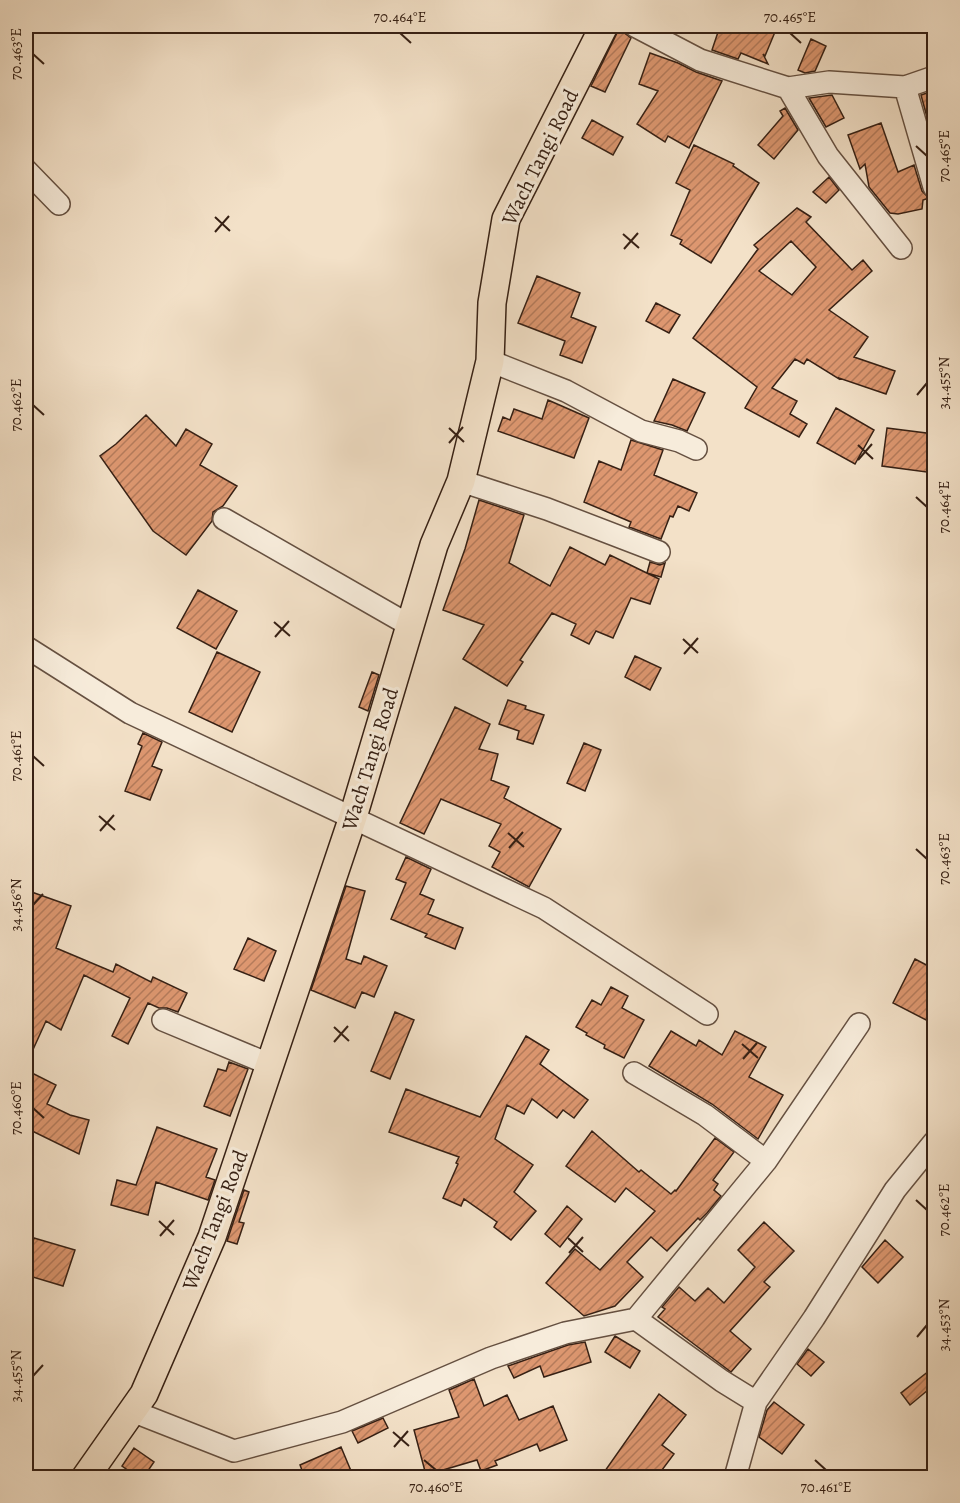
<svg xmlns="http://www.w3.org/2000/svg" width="960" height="1503" font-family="Alegreya,serif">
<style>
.building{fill:url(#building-hatch);stroke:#362014;stroke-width:1.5;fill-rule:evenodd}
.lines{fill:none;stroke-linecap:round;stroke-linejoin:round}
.minor-casing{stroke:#655041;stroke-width:24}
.major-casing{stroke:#362014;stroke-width:30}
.minor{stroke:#f7ecdb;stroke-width:21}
.major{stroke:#f3e1c8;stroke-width:27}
.ticks{fill:none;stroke:#362014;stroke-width:2}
.labels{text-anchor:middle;stroke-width:6;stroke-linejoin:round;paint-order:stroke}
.street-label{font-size:21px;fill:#362014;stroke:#f7ecdb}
.neatline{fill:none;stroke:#362014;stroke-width:2}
.ticks-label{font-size:15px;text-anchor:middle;fill:#362014}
</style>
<defs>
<pattern id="building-hatch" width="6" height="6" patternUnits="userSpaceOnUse" patternTransform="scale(1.5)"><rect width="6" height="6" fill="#dd9770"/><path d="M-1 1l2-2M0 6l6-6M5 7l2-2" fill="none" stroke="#b47b5b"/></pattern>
</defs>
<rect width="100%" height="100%" fill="#f3e1c8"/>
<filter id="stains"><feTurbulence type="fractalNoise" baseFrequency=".00333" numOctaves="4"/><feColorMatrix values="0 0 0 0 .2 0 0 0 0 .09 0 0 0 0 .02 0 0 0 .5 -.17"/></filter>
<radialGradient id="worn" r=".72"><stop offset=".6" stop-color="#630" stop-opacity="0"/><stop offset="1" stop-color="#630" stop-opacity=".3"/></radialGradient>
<path class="building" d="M 724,26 L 760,26 L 775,32 L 765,56 L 763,54 L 768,64 L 741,53 L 738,59 L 712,50 L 719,29 L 721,30 Z
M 619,29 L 631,38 L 605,92 L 591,86 Z
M 811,39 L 826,46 L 815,71 L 805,73 L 798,70 Z
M 650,53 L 678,63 L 696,72 L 722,81 L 689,148 L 668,136 L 665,142 L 637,124 L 658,91 L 639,84 Z
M 933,91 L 934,97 L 934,143 L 921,95 Z
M 832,95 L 844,118 L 826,127 L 809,98 Z
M 785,108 L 798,130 L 774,159 L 758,145 L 783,116 L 780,111 Z
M 592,120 L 623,137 L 613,155 L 582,138 Z
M 881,123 L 898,172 L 914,165 L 922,191 L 929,198 L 923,200 L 922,209 L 898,214 L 890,213 L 869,187 L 865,164 L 860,169 L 848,135 Z
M 694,145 L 734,164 L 733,166 L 759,183 L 711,263 L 680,244 L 682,240 L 671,235 L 690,190 L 676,183 Z
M 829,177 L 839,190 L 826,203 L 813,192 Z
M 797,208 L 811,217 L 806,222 L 852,270 L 863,260 L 872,271 L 829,310 L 868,337 L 854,357 L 895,371 L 886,394 L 839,378 L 839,379 L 807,359 L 804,364 L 795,359 L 772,388 L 797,401 L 790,414 L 807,424 L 799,437 L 745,408 L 757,387 L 693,338 L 758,249 L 754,245 ZM 791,241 L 816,267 L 792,295 L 759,271 Z
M 537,276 L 580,293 L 571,317 L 596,327 L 582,363 L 560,355 L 565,341 L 518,323 Z
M 656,303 L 680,315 L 669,333 L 646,321 Z
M 673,379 L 705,393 L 687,431 L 672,425 L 654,421 Z
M 548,400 L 589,418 L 574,458 L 498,431 L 503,417 L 510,420 L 514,409 L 542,419 Z
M 836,408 L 874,430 L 855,464 L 817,443 Z
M 146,415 L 176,446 L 186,429 L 212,444 L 200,465 L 237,486 L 223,506 L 213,512 L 212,521 L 186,555 L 153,531 L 100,456 L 116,444 Z
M 887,428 L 934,434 L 934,473 L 882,466 Z
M 631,440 L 663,450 L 654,475 L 697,493 L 689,511 L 678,506 L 673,517 L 670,516 L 661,539 L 629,527 L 631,522 L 584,502 L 599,461 L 621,470 Z
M 479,500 L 524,515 L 509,563 L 550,586 L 570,547 L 605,565 L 610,555 L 659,579 L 650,604 L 631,598 L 613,638 L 596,631 L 589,644 L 571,635 L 576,624 L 552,613 L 520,660 L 523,662 L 507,686 L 463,659 L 484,625 L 443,610 L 465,549 Z
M 650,562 L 660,565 L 665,563 L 661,577 L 647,573 Z
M 198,590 L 237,611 L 216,649 L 177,628 Z
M 217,652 L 260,672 L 232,732 L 189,712 Z
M 635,656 L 661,668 L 650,690 L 625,677 Z
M 372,672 L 379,675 L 368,711 L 359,707 Z
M 508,700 L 526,706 L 525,709 L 544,715 L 533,744 L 517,739 L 519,731 L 499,724 Z
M 455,707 L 490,724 L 479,749 L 498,754 L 491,780 L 509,787 L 504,798 L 561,829 L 529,887 L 492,867 L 500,852 L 489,846 L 501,824 L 441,799 L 424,834 L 400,823 Z
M 143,733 L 162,742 L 152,766 L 162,770 L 150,800 L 125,791 L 142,746 L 138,744 Z
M 584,743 L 601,750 L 585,791 L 567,783 Z
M 406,857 L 431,869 L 420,894 L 434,900 L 428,914 L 463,928 L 455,949 L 425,937 L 427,934 L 391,919 L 406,883 L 396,879 Z
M 346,886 L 365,891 L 346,959 L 361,964 L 364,956 L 387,966 L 374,997 L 362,992 L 355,1008 L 311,990 Z
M 26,890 L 71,906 L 56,948 L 113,972 L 116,964 L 151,982 L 153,977 L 187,993 L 178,1012 L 167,1008 L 159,1008 L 148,1003 L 128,1044 L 112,1036 L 130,998 L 84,975 L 61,1030 L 46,1021 L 26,1065 Z
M 248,938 L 276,951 L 264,981 L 234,969 Z
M 915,959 L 934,969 L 934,1024 L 893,1003 Z
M 611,987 L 628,996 L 622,1008 L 644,1020 L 624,1058 L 604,1048 L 605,1045 L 586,1035 L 587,1033 L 576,1027 L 592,1000 L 601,1005 Z
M 395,1012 L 414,1020 L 390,1079 L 371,1071 Z
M 671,1031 L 696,1046 L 699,1040 L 722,1055 L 735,1031 L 766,1047 L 749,1077 L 783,1095 L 758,1139 L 712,1104 L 649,1066 Z
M 526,1036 L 549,1050 L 540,1064 L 588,1100 L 574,1118 L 563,1110 L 557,1118 L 532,1099 L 524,1114 L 507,1105 L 495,1139 L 533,1165 L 514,1192 L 536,1211 L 511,1240 L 494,1227 L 497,1222 L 464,1199 L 461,1206 L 443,1198 L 458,1164 L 456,1163 L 459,1157 L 389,1132 L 406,1089 L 480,1117 Z
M 229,1062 L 248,1069 L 230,1116 L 204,1106 L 218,1069 L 226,1071 Z
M 26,1070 L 56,1085 L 47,1104 L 70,1115 L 89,1120 L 79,1154 L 26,1128 Z
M 157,1127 L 217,1149 L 206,1177 L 215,1180 L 208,1200 L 156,1182 L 148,1215 L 111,1205 L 117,1180 L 136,1185 Z
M 592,1131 L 639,1172 L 641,1170 L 671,1194 L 675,1190 L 676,1191 L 715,1138 L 734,1152 L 713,1180 L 718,1184 L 714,1190 L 721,1196 L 707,1213 L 700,1220 L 698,1218 L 667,1251 L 651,1237 L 627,1262 L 643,1277 L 615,1306 L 584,1316 L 546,1283 L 575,1249 L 600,1270 L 655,1211 L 626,1188 L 615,1202 L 566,1166 Z
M 244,1190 L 249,1192 L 239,1222 L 244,1223 L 237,1244 L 227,1241 Z
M 567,1206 L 582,1219 L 560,1247 L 545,1234 Z
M 764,1222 L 794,1251 L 764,1282 L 770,1287 L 730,1331 L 751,1349 L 731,1372 L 658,1317 L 665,1309 L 662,1307 L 679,1287 L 695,1301 L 708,1288 L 724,1303 L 755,1267 L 738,1250 Z
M 34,1238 L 75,1250 L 63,1286 L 26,1275 L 26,1265 Z
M 885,1240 L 903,1257 L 878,1283 L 862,1267 Z
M 615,1336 L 640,1351 L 630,1368 L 605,1352 Z
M 585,1342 L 591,1362 L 544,1377 L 540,1366 L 514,1378 L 508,1366 L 568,1345 Z
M 808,1349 L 824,1362 L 811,1376 L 797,1364 Z
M 934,1367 L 934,1385 L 910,1405 L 901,1393 Z
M 474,1379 L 484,1406 L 507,1395 L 519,1420 L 553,1406 L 567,1440 L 540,1451 L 537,1444 L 495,1461 L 497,1465 L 481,1471 L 477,1460 L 426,1475 L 414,1430 L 459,1417 L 449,1390 Z
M 659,1394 L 686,1415 L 662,1445 L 674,1454 L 656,1478 L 600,1478 Z
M 774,1402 L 804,1425 L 782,1454 L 759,1437 L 767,1410 Z
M 383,1418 L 388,1428 L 358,1443 L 352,1431 Z
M 341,1447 L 354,1478 L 305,1478 L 300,1465 Z
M 134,1448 L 154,1462 L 143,1478 L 139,1478 L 122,1466 Z"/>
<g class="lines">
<g class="minor-casing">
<path id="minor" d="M 635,26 L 700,60 L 788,88 L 829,82 L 905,87 L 934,77
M 905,87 L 934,187
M 788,88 L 828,156 L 901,248
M 26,170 L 59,204
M 490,361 L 566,391 L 641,431 L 679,441 L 696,449
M 461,481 L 547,509 L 659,552
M 224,519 L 409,625
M 26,647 L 130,713 L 544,908 L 707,1014
M 163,1020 L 271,1065
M 634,1073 L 705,1115 L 766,1161
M 636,1319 L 766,1161 L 859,1024
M 132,1411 L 234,1451 L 342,1422 L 491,1358 L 565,1333 L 636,1319 L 722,1381 L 756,1402 L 814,1318 L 895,1190 L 934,1142
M 733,1478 L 736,1474 L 756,1402"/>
</g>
<g class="major-casing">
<path id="major" d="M 85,1478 L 144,1394 L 212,1237 L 353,817 L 434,545 L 461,481 L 490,361 L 492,303 L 506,219 L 604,26"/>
</g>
<use href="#minor" class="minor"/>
<use href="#major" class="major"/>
</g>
<path class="ticks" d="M 400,33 L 411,43M 790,33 L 801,43M 33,54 L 44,64M 916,146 L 927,156M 215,217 L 230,231M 215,232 L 229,216M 623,234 L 639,248M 624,249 L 638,233M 917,395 L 927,383M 33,405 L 44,415M 449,428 L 464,442M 449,443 L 463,427M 858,445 L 873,459M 858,460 L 872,444M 916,497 L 927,507M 274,622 L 290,636M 275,637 L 289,621M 683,639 L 698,653M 684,654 L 698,638M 33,756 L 44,766M 99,816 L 115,830M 100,831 L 114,815M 508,833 L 524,847M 509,848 L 523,832M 916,849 L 927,859M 33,905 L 43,894M 334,1027 L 349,1041M 334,1042 L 348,1026M 742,1044 L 758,1058M 743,1059 L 757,1043M 33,1108 L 44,1118M 916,1200 L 927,1210M 159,1221 L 174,1235M 160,1236 L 174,1220M 568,1238 L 583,1252M 569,1253 L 583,1237M 917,1337 L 927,1325M 33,1376 L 43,1365M 393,1432 L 409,1446M 394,1447 L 408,1431M 424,1460 L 436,1470M 815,1460 L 826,1470"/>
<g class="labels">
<g class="street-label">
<text transform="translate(540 157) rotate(-64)" y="7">Wach Tangi Road</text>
<text transform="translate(370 759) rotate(-73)" y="7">Wach Tangi Road</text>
<text transform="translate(215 1220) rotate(-69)" y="7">Wach Tangi Road</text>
</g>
</g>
<rect width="960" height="1503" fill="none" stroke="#f3e1c8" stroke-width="66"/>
<rect x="33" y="33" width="894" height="1437" class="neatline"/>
<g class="ticks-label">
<text x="400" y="22">70.464°E</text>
<text x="790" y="22">70.465°E</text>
<text transform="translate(16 54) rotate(-90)" y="5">70.463°E</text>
<text transform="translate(944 156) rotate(-90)" y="5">70.465°E</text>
<text transform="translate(944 383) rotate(-90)" y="5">34.455°N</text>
<text transform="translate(16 405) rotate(-90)" y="5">70.462°E</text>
<text transform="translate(944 507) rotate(-90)" y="5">70.464°E</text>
<text transform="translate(16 756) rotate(-90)" y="5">70.461°E</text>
<text transform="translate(944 859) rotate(-90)" y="5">70.463°E</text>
<text transform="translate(16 905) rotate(-90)" y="5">34.456°N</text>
<text transform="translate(16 1108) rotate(-90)" y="5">70.460°E</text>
<text transform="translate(944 1210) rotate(-90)" y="5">70.462°E</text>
<text transform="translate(944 1325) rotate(-90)" y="5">34.453°N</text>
<text transform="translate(16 1376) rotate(-90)" y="5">34.455°N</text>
<text x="436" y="1492">70.460°E</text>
<text x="826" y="1492">70.461°E</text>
</g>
<rect width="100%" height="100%" filter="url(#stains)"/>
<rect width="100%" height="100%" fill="url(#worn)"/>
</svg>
